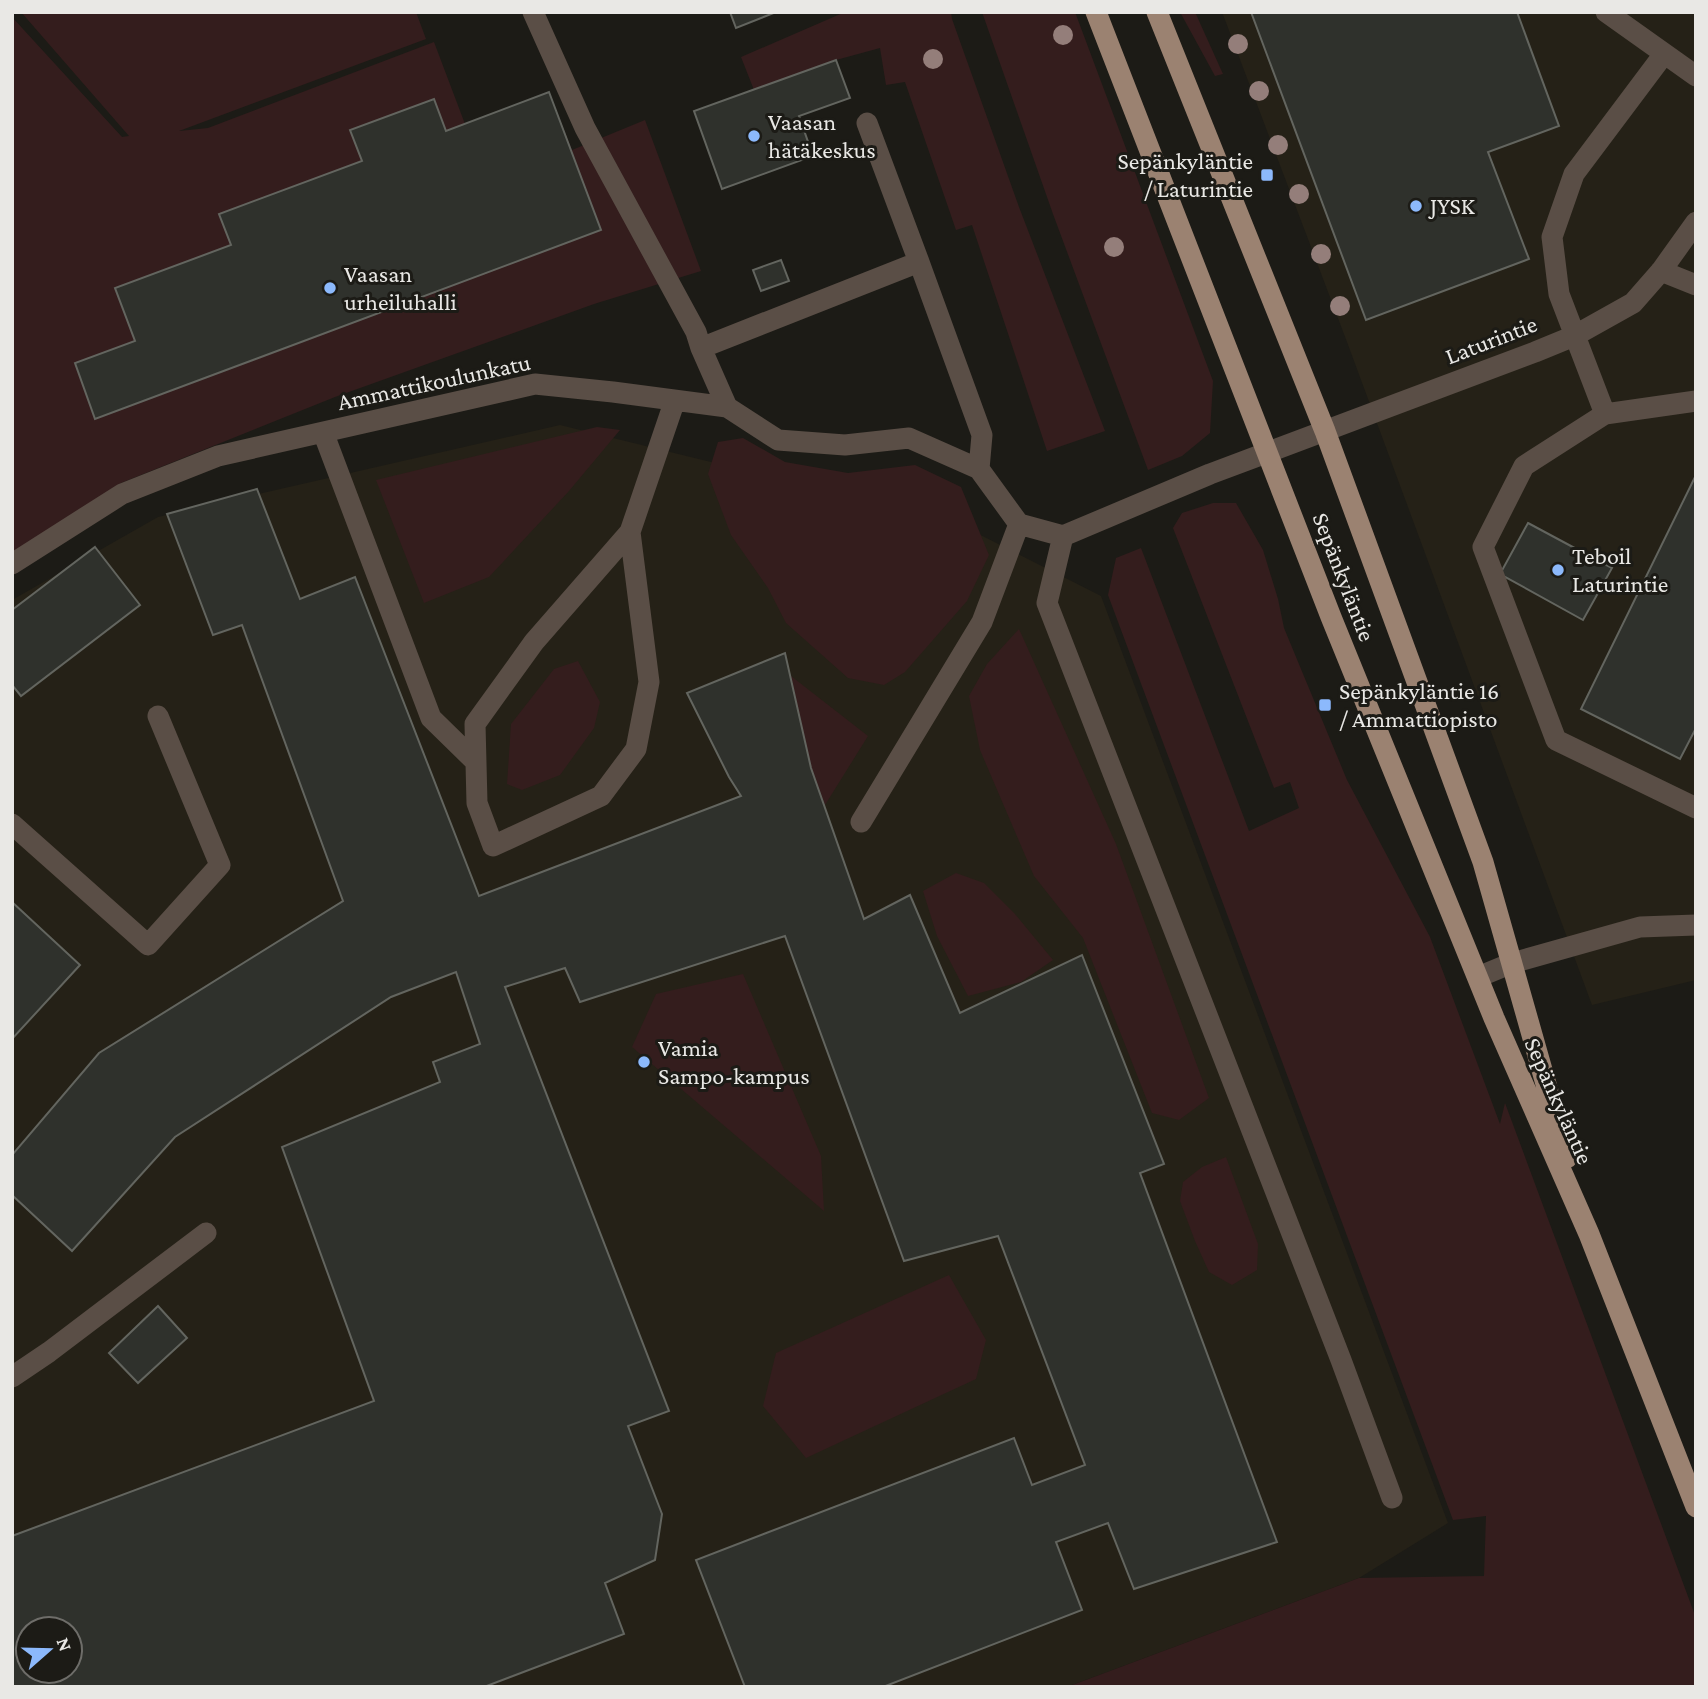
<svg xmlns="http://www.w3.org/2000/svg" width="1708" height="1699" font-family="'Crimson Pro',serif">
<style>
.built{fill:#252117;fill-rule:evenodd}
.green{fill:#341d1d}
.building{fill:#2f312c;stroke:#63655f;stroke-width:2;fill-rule:evenodd}
.lines{fill:none;stroke-linecap:round;stroke-linejoin:round}
.minor{stroke:#5a4e46;stroke-width:21}
.major{stroke:#9b8271;stroke-width:21}
.tree{fill:#947e7a}
.poi-dot{fill:#8cb9fc;stroke:#1c1b16;stroke-width:2.5}
.labels{text-anchor:middle;stroke-width:6;stroke-linejoin:round;paint-order:stroke}
.poi-label{font-size:24px;fill:#e9e8e5;stroke:#1c1b16;text-anchor:start}
.street-label{font-size:24px;fill:#e9e8e5;stroke:#1c1b16}
</style>
<rect width="100%" height="100%" fill="#1c1b16"/>
<path class="built" d="M 1222,12 L 1696,12 L 1696,980 L 1592,1005 L 1347,342 Z
M 560,425 L 955,522 L 1101,596 L 1448,1523 L 1359,1578 L 1067,1687 L 12,1687 L 12,600 L 158,517 ZM 28,1629 L 70,1629 L 70,1671 L 28,1671 Z"/>
<path class="green" d="M 21,12 L 416,12 L 426,39 L 179,131 L 208,128 L 434,42 L 465,124 L 549,92 L 572,150 L 645,120 L 701,271 L 594,304 L 335,397 L 121,483 L 12,554 L 12,17 L 122,137 L 129,136 Z
M 845,12 L 951,12 L 952,19 L 1019,207 L 1105,431 L 1047,451 L 972,225 L 956,230 L 905,82 L 886,85 L 880,48 L 836,60 L 754,90 L 741,57 Z
M 982,12 L 1075,12 L 1213,381 L 1210,433 L 1182,456 L 1148,470 L 1053,214 Z
M 1180,12 L 1195,12 L 1223,74 L 1215,76 Z
M 597,427 L 620,430 L 569,491 L 489,577 L 424,603 L 376,480 Z
M 743,438 L 785,462 L 848,473 L 915,465 L 961,487 L 989,555 L 967,601 L 905,672 L 884,685 L 848,678 L 786,623 L 768,588 L 731,535 L 708,474 L 718,442 Z
M 1213,503 L 1236,503 L 1263,550 L 1278,599 L 1284,628 L 1347,780 L 1430,937 L 1500,1124 L 1505,1103 L 1696,1618 L 1696,1687 L 1067,1687 L 1359,1578 L 1484,1576 L 1486,1516 L 1453,1520 L 1108,595 L 1116,558 L 1141,548 L 1249,831 L 1299,808 L 1290,782 L 1274,788 L 1173,528 L 1182,513 Z
M 1019,629 L 1116,844 L 1209,1098 L 1179,1120 L 1152,1113 L 1083,938 L 1034,876 L 980,750 L 969,696 L 987,664 Z
M 578,661 L 600,702 L 594,728 L 560,775 L 522,790 L 507,784 L 511,724 L 554,669 Z
M 791,676 L 868,736 L 825,805 L 811,768 Z
M 956,873 L 984,883 L 1015,914 L 1053,960 L 1021,982 L 968,996 L 937,936 L 923,891 Z
M 743,974 L 821,1156 L 824,1211 L 632,1047 L 656,994 Z
M 1226,1157 L 1258,1244 L 1257,1270 L 1232,1285 L 1209,1272 L 1195,1241 L 1180,1201 L 1183,1182 L 1202,1167 Z
M 949,1275 L 986,1340 L 976,1379 L 806,1458 L 763,1406 L 776,1353 Z"/>
<path class="building" d="M 730,12 L 776,12 L 736,28 Z
M 1251,12 L 1517,12 L 1559,126 L 1488,152 L 1529,259 L 1366,320 Z
M 836,60 L 850,98 L 799,116 L 813,156 L 722,189 L 694,111 Z
M 549,92 L 601,230 L 95,419 L 75,363 L 135,341 L 115,288 L 231,245 L 219,214 L 362,161 L 350,130 L 434,99 L 446,131 Z
M 781,260 L 789,281 L 761,291 L 753,270 Z
M 1696,475 L 1696,728 L 1680,759 L 1581,709 Z
M 257,489 L 300,599 L 355,577 L 479,896 L 741,796 L 729,777 L 687,693 L 785,653 L 811,768 L 864,919 L 910,895 L 960,1013 L 1082,955 L 1164,1164 L 1140,1173 L 1277,1542 L 1134,1589 L 1108,1523 L 1056,1542 L 1082,1610 L 883,1687 L 745,1687 L 696,1560 L 1014,1438 L 1032,1485 L 1085,1465 L 998,1236 L 904,1261 L 785,936 L 580,1002 L 565,968 L 505,987 L 669,1411 L 628,1426 L 662,1514 L 655,1560 L 605,1583 L 624,1634 L 484,1687 L 12,1687 L 12,1536 L 374,1401 L 282,1147 L 440,1082 L 433,1062 L 480,1044 L 456,972 L 391,997 L 175,1137 L 72,1251 L 12,1195 L 12,1155 L 99,1053 L 343,901 L 242,625 L 213,635 L 167,514 ZM 28,1629 L 70,1629 L 70,1671 L 28,1671 Z
M 1528,523 L 1612,568 L 1583,620 L 1500,574 Z
M 95,547 L 140,605 L 21,696 L 12,685 L 12,610 Z
M 12,902 L 80,965 L 12,1039 Z
M 158,1306 L 187,1338 L 138,1383 L 109,1353 Z"/>
<g class="lines">
<path class="minor" d="M 533,12 L 585,128 L 696,332 L 701,348 L 727,407
M 1606,12 L 1696,76
M 867,123 L 919,262
M 1661,271 L 1696,285
M 701,348 L 919,262 L 982,435 L 979,469
M 1696,401 L 1605,414 L 1524,466 L 1483,547 L 1556,740 L 1696,808
M 1605,414 L 1559,294 L 1552,237 L 1574,174 L 1664,54
M 323,432 L 431,718 L 476,762
M 1019,524 L 1063,536 L 1210,474 L 1535,352 L 1574,336 L 1633,303 L 1661,271 L 1696,222
M 630,532 L 649,682 L 636,749 L 601,796 L 493,846 L 477,803 L 475,724 L 534,642 L 630,532 L 675,400
M 1063,536 L 1047,603 L 1341,1360 L 1392,1498
M 12,564 L 122,494 L 218,456 L 535,384 L 613,392 L 727,407 L 778,440 L 845,445 L 909,438 L 979,469 L 1019,524
M 861,822 L 982,622 L 1019,524
M 12,824 L 148,945 L 220,865 L 158,716
M 1478,977 L 1512,963 L 1640,927 L 1696,925
M 12,1377 L 49,1352 L 206,1233"/>
<path class="major" d="M 1096,12 L 1331,617 L 1494,1018 L 1589,1234 L 1696,1507
M 1157,12 L 1325,431 L 1483,862 L 1567,1158"/>
</g>
<g class="tree">
<circle cx="1063" cy="35" r="10"/>
<circle cx="1238" cy="44" r="10"/>
<circle cx="933" cy="59" r="10"/>
<circle cx="1259" cy="91" r="10"/>
<circle cx="1278" cy="145" r="10"/>
<circle cx="1299" cy="194" r="10"/>
<circle cx="1114" cy="247" r="10"/>
<circle cx="1321" cy="254" r="10"/>
<circle cx="1340" cy="306" r="10"/>
</g>
<g class="poi-dot">
<circle cx="754" cy="136" r="7"/>
<rect x="1260" y="168" width="14" height="14" rx="3.5"/>
<circle cx="1416" cy="206" r="7"/>
<circle cx="330" cy="288" r="7"/>
<circle cx="1558" cy="570" r="7"/>
<rect x="1318" y="698" width="14" height="14" rx="3.5"/>
<circle cx="644" cy="1062" r="7"/>
</g>
<g class="labels">
<g class="poi-label">
<text x="768" y="130">Vaasan<tspan x="768" dy="28">hätäkeskus</tspan></text>
<text x="1253" y="169" text-anchor="end">Sepänkyläntie<tspan x="1253" dy="28">/ Laturintie</tspan></text>
<text x="1430" y="214">JYSK</text>
<text x="344" y="282">Vaasan<tspan x="344" dy="28">urheiluhalli</tspan></text>
<text x="1572" y="564">Teboil<tspan x="1572" dy="28">Laturintie</tspan></text>
<text x="1339" y="699">Sepänkyläntie 16<tspan x="1339" dy="28">/ Ammattiopisto</tspan></text>
<text x="658" y="1056">Vamia<tspan x="658" dy="28">Sampo-kampus</tspan></text>
</g>
<g class="street-label">
<text transform="translate(1491 340) rotate(-21)" y="8">Laturintie</text>
<text transform="translate(434 382) rotate(-12)" y="8">Ammattikoulunkatu</text>
<text transform="translate(1344 577) rotate(69)" y="8">Sepänkyläntie</text>
<text transform="translate(1559 1101) rotate(66)" y="8">Sepänkyläntie</text>
</g>
</g>
<rect width="1708" height="1699" fill="none" stroke="#e9e8e5" stroke-width="28"/>
<g transform="translate(49 1650) rotate(70)"><circle r="33" fill="#1c1b16" stroke="#6e6d69" stroke-width="2"/>
<path d="M0-5L12 26L0 18L-12 26Z" fill="#8cb9fc"/>
<text y="-10" font-size="19" font-weight="bold" text-anchor="middle" fill="#e9e8e5">N</text>
</g>
</svg>
